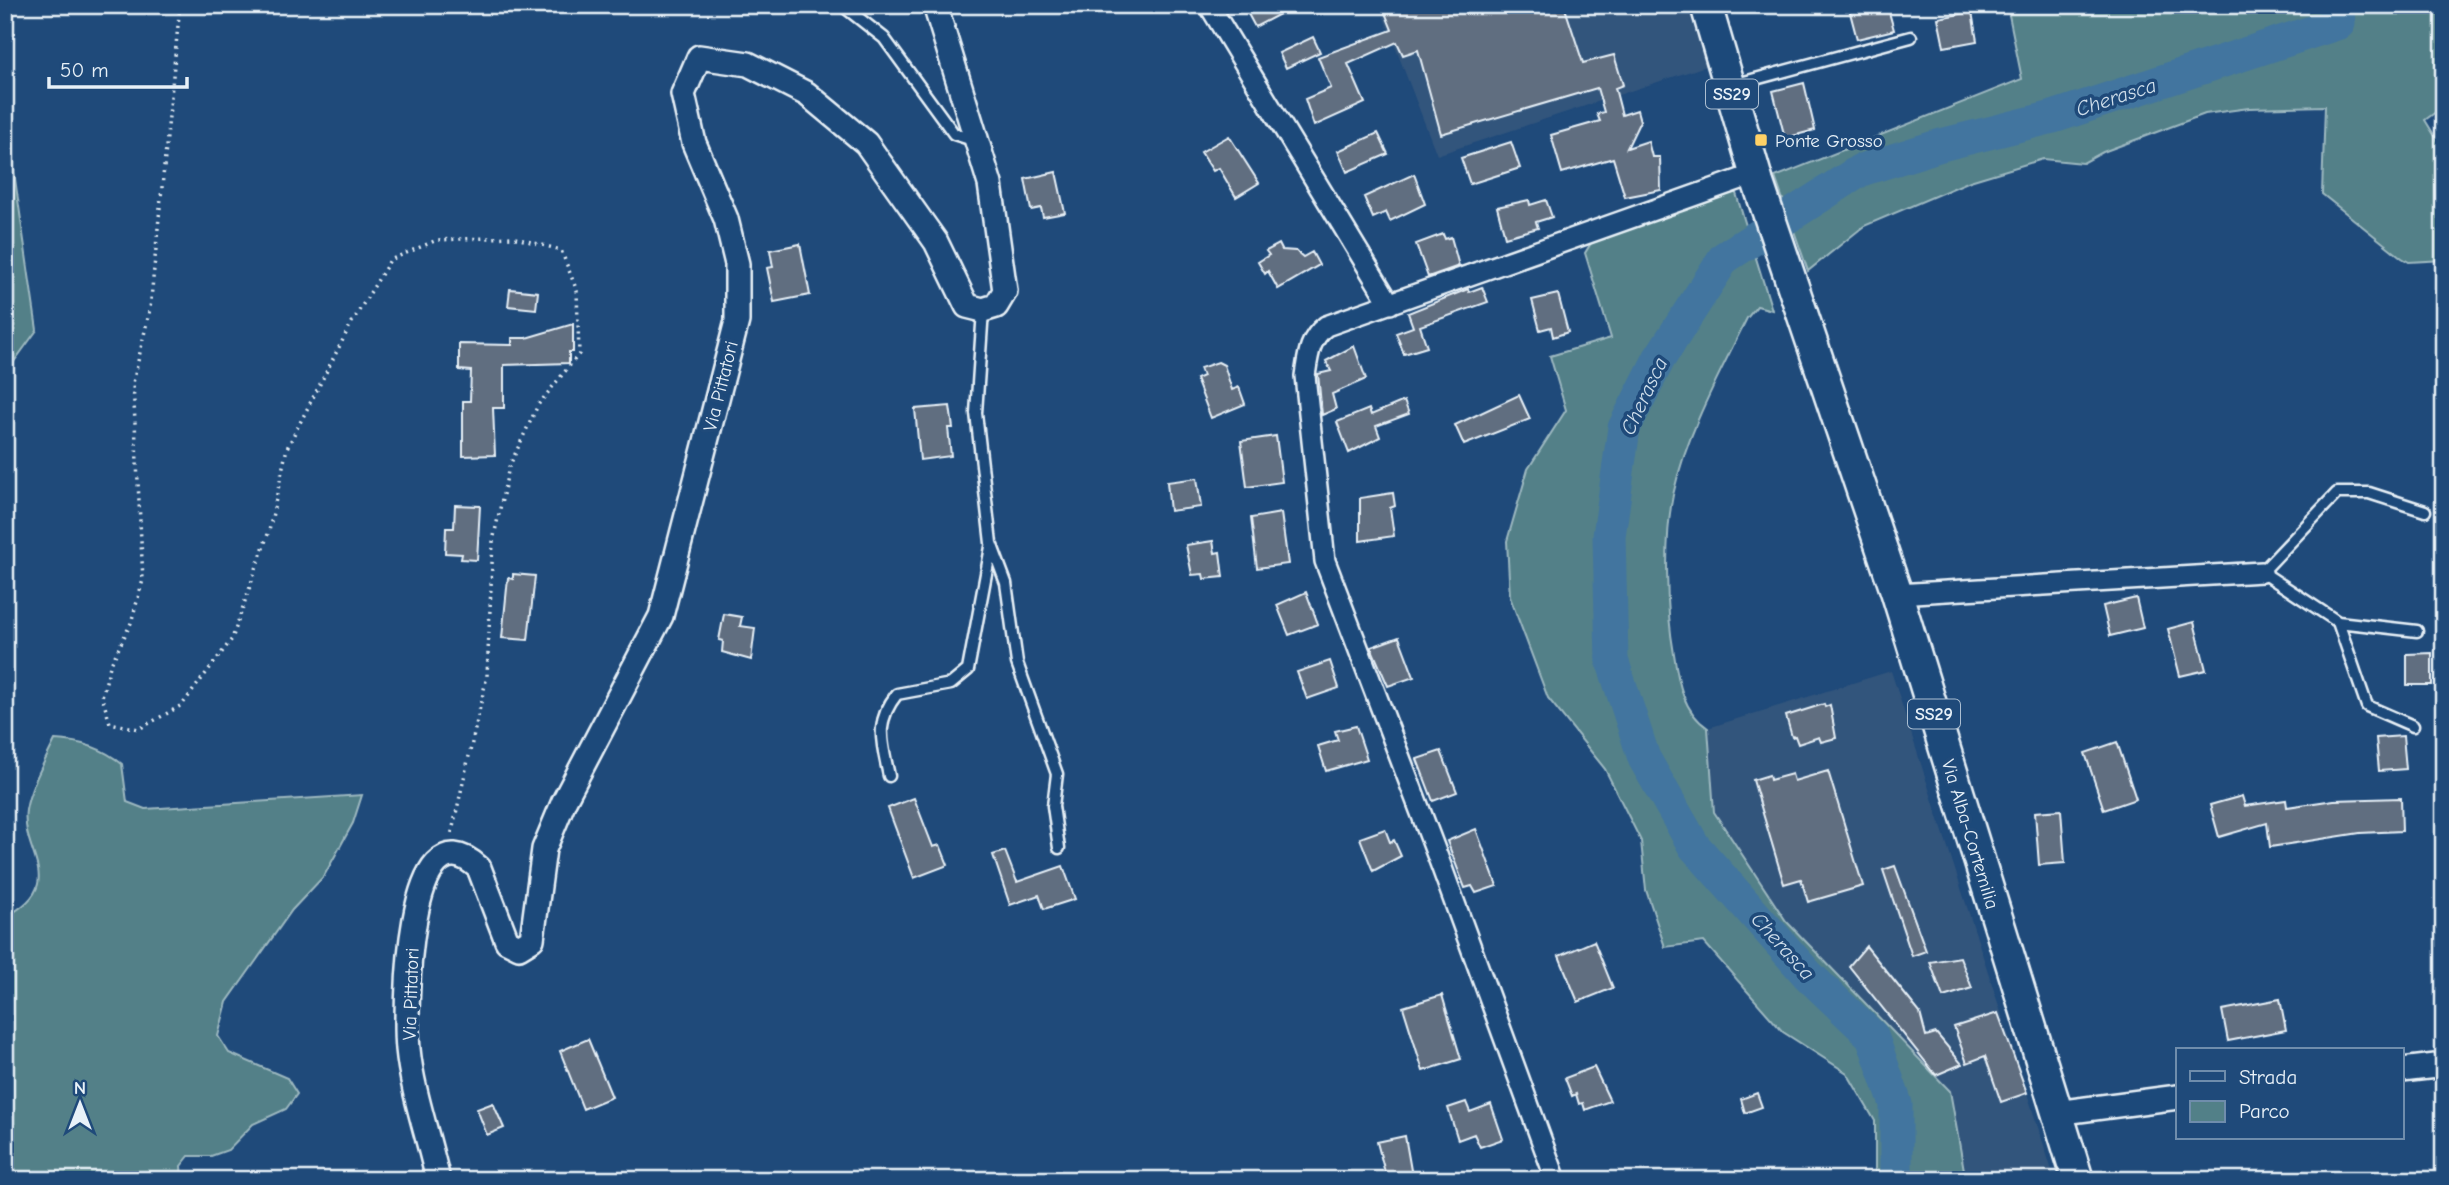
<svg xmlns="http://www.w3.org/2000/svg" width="2449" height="1185" font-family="'Comic Neue',sans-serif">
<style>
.built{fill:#33557c}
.green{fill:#528088;stroke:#9db8c0;stroke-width:2}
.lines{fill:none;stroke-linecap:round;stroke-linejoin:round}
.river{stroke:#42759f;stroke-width:33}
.building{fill:#616e80;stroke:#e8f1f8;stroke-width:2}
.service-casing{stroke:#e8f1f8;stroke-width:15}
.minor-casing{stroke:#e8f1f8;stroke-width:24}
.tertiary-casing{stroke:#e8f1f8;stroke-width:28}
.primary-casing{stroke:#e8f1f8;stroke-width:35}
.path{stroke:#e8f1f8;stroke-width:3.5;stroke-dasharray:2 5;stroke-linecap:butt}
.service{stroke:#1f4a7a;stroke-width:10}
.minor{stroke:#1f4a7a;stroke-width:19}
.tertiary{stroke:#1f4a7a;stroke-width:23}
.primary{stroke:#1f4a7a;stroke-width:30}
.poi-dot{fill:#ffd166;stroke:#1f4a7a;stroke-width:2.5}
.labels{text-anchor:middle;stroke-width:7;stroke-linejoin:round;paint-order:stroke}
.shield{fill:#1f4a7a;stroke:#acbfd2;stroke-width:2}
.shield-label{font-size:18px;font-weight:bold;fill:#e8f1f8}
.poi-label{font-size:19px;fill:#e8f1f8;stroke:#1f4a7a;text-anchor:start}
.street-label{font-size:19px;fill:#e8f1f8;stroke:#1f4a7a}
.water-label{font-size:21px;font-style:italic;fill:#cfdeeb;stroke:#1f4a7a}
</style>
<rect width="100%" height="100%" fill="#1f4a7a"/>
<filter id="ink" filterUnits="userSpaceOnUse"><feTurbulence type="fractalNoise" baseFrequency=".0143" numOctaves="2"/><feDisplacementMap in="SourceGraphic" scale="14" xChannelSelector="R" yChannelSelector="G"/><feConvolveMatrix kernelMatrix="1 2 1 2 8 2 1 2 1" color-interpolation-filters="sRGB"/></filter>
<g filter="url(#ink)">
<path class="built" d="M 1379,5 L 1687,5 L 1706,66 L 1437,155 Z
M 1891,671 L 2055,1180 L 1962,1180 L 1964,1170 L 1950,1091 L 1785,920 L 1714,812 L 1708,765 L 1708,728 Z"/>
<path class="green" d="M 2007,5 L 2444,5 L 2444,106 L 2425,120 L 2444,151 L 2444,260 L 2409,262 L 2402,258 L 2322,194 L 2325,106 L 2249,108 L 2205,114 L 2103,152 L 2083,163 L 2043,159 L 1970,181 L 1864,226 L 1808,271 L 1775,177 L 2022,79 Z
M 7,124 L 37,330 L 5,374 L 5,127 Z
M 1735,190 L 1772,310 L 1757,306 L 1747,318 C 1719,375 1687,432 1673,495 C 1664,538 1666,610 1674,654 C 1678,681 1683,712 1708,728 L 1714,812 L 1786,921 L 1950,1091 L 1964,1170 L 1962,1180 L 1875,1180 L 1875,1121 L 1847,1073 L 1783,1032 L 1704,942 L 1665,947 L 1646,890 L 1641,841 L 1605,769 L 1548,698 L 1510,597 L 1507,541 L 1528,469 L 1566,410 L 1550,356 L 1611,338 L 1585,253 L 1593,240 Z
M 55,740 C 80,741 103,748 122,764 L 127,802 L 145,809 L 362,795 L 353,823 L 324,876 L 292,910 L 227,1002 L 218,1036 L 229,1053 L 287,1078 L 297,1094 L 286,1109 L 253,1124 L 228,1150 L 211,1156 L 189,1156 L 181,1166 L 182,1180 L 5,1180 L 5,917 C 70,883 20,854 26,810 C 30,786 45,761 55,740 Z"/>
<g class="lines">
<path class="river" d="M 1896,1180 L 1896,1104 L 1872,1036 L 1808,975 L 1694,846 L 1644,758 L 1612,660 L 1609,536 L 1624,428 L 1659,359 L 1724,258 L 1861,170 L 1941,145 L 2053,117 L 2339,23 L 2337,5"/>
</g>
<path class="building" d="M 1250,5 L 1297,5 L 1255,27 L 1247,12 L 1252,9 Z
M 1382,5 L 1564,5 L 1583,63 L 1614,55 L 1623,85 L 1615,88 L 1622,115 L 1637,110 L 1640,121 L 1627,148 L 1648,141 L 1652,157 L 1660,157 L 1661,190 L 1625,197 L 1613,158 L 1562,173 L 1551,135 L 1600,121 L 1597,114 L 1604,112 L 1597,88 L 1441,134 L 1418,50 L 1403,55 L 1397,42 L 1348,64 L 1365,103 L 1314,126 L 1305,99 L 1331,88 L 1318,57 L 1392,30 Z
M 1848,5 L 1887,5 L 1894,30 L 1857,39 Z
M 1972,12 L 1977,41 L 1944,47 L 1938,18 Z
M 1313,37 L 1320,52 L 1286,68 L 1279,53 Z
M 1804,83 L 1815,130 L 1785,138 L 1773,91 Z
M 1378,133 L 1388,154 L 1347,172 L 1338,151 Z
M 1229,136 L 1259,183 L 1236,197 L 1219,168 L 1213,171 L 1201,152 Z
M 1511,142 L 1520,168 L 1470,184 L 1461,158 Z
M 1056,172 L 1065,213 L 1043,217 L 1041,208 L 1031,210 L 1025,179 Z
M 1414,174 L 1425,204 L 1390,221 L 1386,212 L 1373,218 L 1364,197 Z
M 1529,200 L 1530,205 L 1546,200 L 1552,217 L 1536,222 L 1538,228 L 1505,237 L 1497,207 Z
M 1443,234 L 1445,239 L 1451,237 L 1459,266 L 1428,277 L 1416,244 Z
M 800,244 L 810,295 L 774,302 L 767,268 L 773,267 L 770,250 Z
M 1279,244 L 1282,250 L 1296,251 L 1303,257 L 1312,252 L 1319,265 L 1278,289 L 1268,271 L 1265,274 L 1258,262 L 1269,255 L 1266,251 Z
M 1482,287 L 1488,302 L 1420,326 L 1427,347 L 1404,354 L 1396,333 L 1413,327 L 1408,313 L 1468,289 L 1469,292 Z
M 510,289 L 538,292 L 536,309 L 508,306 Z
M 1558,294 L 1568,332 L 1553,337 L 1551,327 L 1540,330 L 1532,300 Z
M 573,324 L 573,352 L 569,352 L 569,363 L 504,365 L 504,408 L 493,408 L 495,455 L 463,456 L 463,401 L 470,401 L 471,371 L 459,370 L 459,344 L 512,345 L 512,338 L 526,338 Z
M 1354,346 L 1366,379 L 1332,394 L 1336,409 L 1322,415 L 1318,374 L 1331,371 L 1326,361 Z
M 1218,362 L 1224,365 L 1232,390 L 1239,387 L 1245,404 L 1211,418 L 1196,379 L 1203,376 L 1200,368 Z
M 1519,395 L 1530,419 L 1464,445 L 1455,425 Z
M 1404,401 L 1409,414 L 1376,426 L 1380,437 L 1349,453 L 1337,422 L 1369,409 L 1371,415 Z
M 950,406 L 953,428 L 948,428 L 951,456 L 920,460 L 915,409 Z
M 1276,436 L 1282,482 L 1247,487 L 1241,441 Z
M 1197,478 L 1201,507 L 1170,511 L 1167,482 Z
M 1393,493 L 1395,506 L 1390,508 L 1394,536 L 1360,541 L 1360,498 Z
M 455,505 L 480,506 L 477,560 L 461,559 L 462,554 L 445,553 L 446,528 L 454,528 Z
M 1281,513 L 1288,564 L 1257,568 L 1251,518 Z
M 1213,541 L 1215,553 L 1220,552 L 1223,577 L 1204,579 L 1203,574 L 1192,575 L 1186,545 Z
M 513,574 L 535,576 L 528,640 L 502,638 L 508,578 L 513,579 Z
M 1306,592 L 1318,624 L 1289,635 L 1277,605 Z
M 2136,598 L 2143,628 L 2110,636 L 2103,606 Z
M 724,614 L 742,617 L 740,626 L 755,628 L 751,660 L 722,652 L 723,641 L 719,640 Z
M 2194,622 L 2206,670 L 2180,676 L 2168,629 Z
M 1399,637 L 1414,677 L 1388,686 L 1371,647 Z
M 2432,653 L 2432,685 L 2407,685 L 2407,654 Z
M 1330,661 L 1339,688 L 1307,699 L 1297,672 Z
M 1824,704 L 1825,707 L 1830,705 L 1836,738 L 1821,742 L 1819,737 L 1798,744 L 1795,736 L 1792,737 L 1786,716 Z
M 1356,726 L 1367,759 L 1326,771 L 1318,746 L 1338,740 L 1335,731 Z
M 2403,736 L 2406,769 L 2379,771 L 2376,738 Z
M 2117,742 L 2136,799 L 2104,810 L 2085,753 Z
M 1441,751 L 1457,792 L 1433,801 L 1417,759 Z
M 1828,771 L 1863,886 L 1808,902 L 1801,879 L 1784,884 L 1753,780 L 1769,775 L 1770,780 L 1792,774 L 1794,781 Z
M 2242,796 L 2245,806 L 2286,800 L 2287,807 L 2334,800 L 2401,798 L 2402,831 L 2360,833 L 2270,847 L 2267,823 L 2219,837 L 2210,805 Z
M 914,798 L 933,847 L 940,845 L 948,865 L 914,878 L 888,808 Z
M 2061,810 L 2065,863 L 2039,865 L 2035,812 Z
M 1385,829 L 1390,842 L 1394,840 L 1401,856 L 1373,871 L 1360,838 Z
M 1476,829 L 1497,886 L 1476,893 L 1472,886 L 1465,888 L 1447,841 Z
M 1005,851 L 1017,882 L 1063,866 L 1075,899 L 1044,909 L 1039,895 L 1010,905 L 993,855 Z
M 1895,866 L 1926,951 L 1912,956 L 1883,870 Z
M 1594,941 L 1613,988 L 1578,1002 L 1559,956 Z
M 1866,946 L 1920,1013 L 1926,1036 L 1936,1033 L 1962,1064 L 1936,1075 L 1849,966 Z
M 1960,957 L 1972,988 L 1943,997 L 1930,962 Z
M 1442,995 L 1461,1059 L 1423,1071 L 1403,1007 Z
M 2280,999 L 2286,1030 L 2228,1041 L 2222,1010 Z
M 1998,1013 L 2027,1093 L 2001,1102 L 1985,1056 L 1967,1063 L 1954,1027 Z
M 588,1039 L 612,1097 L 583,1109 L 560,1051 Z
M 1594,1067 L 1610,1101 L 1585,1110 L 1583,1103 L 1579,1104 L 1576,1094 L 1572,1096 L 1565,1078 Z
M 1757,1093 L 1762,1107 L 1745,1113 L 1741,1099 Z
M 1466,1102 L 1470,1112 L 1491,1104 L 1503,1139 L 1480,1147 L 1474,1134 L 1458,1140 L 1448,1108 Z
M 493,1103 L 504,1128 L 487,1135 L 477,1109 Z
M 1405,1136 L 1412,1176 L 1387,1180 L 1377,1142 Z"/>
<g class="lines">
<g class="service-casing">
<path id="service" d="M 842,5 L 884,38 L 954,134 L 976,141
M 1733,85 L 1911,37
M 983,310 L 976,413 L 991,543 L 1006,583 L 1017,663 L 1057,774 L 1053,806 L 1059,848
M 2338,622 L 2367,706 L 2413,726
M 2417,631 L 2338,622 L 2262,572 L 2337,493 L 2369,493 L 2425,511
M 889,776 C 882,742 874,723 897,694 L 951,684 L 968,670 L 991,547"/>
</g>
<g class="minor-casing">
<path id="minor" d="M 1209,5 L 1390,304
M 1897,594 L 2262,572
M 1556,1180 L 1442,868 L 1325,561 L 1305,376 C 1308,356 1309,339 1326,326 L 1755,174"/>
</g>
<g class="tertiary-casing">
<path id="tertiary" d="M 2402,1070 L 2444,1065
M 2056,1113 L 2178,1097
M 438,1180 C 429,1138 412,1091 408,1049 C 405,1017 405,800 479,868 L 507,941 L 519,947 L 532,939 L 544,849 L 564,801 L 661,616 L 737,321 L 737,264 L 726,219 L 694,143 L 683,94 L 699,57 L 748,64 L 807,94 L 866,143 L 936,242 L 967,306 L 983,310 L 996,306 L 1005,291 L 990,184 L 935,5"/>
</g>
<g class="primary-casing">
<path id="primary" d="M 1706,5 L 1758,183 L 1897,594 L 2078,1180"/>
</g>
<path class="path" d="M 180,5 L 150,309 L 133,383 L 143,580 L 131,623 L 110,666 L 102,697 L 110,723 L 139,729 L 182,705 L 232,639 L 269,531 L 287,448 L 351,324 L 390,260 L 437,240 L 512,237 L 561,250 L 577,291 L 579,354 L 538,405 L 509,467 L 493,541 L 487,676 L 451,836"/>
<use href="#service" class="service"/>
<use href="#minor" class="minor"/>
<use href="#tertiary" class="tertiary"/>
<use href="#primary" class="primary"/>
</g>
</g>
<rect class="poi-dot" x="1754" y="133" width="14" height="14" rx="3.5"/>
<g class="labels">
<g class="shield">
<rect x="1706" y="79.5" width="52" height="29" rx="5"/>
<rect x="1908" y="699.5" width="52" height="29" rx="5"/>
</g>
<g class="shield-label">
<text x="1732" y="100">SS29</text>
<text x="1934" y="720">SS29</text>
</g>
<g class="poi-label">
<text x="1775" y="147">Ponte Grosso</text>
</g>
<g class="street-label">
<text transform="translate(720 386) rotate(-76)" y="7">Via Pittatori</text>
<text transform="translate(1971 834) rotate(73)" y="7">Via Alba-Cortemilia</text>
<text transform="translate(410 994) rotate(-88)" y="7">Via Pittatori</text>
</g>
<g class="water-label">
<text transform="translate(2116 97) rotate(-18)" y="7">Cherasca</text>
<text transform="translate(1644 396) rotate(-65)" y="7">Cherasca</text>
<text transform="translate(1783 946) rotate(48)" y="7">Cherasca</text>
</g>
</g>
<rect width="2449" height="1185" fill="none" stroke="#1f4a7a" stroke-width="28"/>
<rect x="14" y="14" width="2421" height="1157" fill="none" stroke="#e8f1f8" stroke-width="2.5" filter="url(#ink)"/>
<rect x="2176" y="1048" width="228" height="91" fill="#1f4a7a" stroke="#6f8dac" stroke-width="2"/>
<rect x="2190" y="1071" width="35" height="10" fill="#1f4a7a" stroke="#6f8dac" stroke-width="2"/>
<text x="2239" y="1084" font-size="21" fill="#e8f1f8">Strada</text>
<rect x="2190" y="1101" width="35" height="21" fill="#528088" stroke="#6f8dac" stroke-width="2"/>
<text x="2239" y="1118" font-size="21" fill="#e8f1f8">Parco</text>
<g transform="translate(80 1104)" stroke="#1f4a7a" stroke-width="5" paint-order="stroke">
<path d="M0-5L12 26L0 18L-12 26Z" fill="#e8f1f8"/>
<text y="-10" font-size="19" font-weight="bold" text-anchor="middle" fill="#e8f1f8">N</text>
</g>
<path d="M49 77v10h138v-10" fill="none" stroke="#e8f1f8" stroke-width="3.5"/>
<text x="60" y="77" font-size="21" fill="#e8f1f8" stroke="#1f4a7a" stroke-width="5" paint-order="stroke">50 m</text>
</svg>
